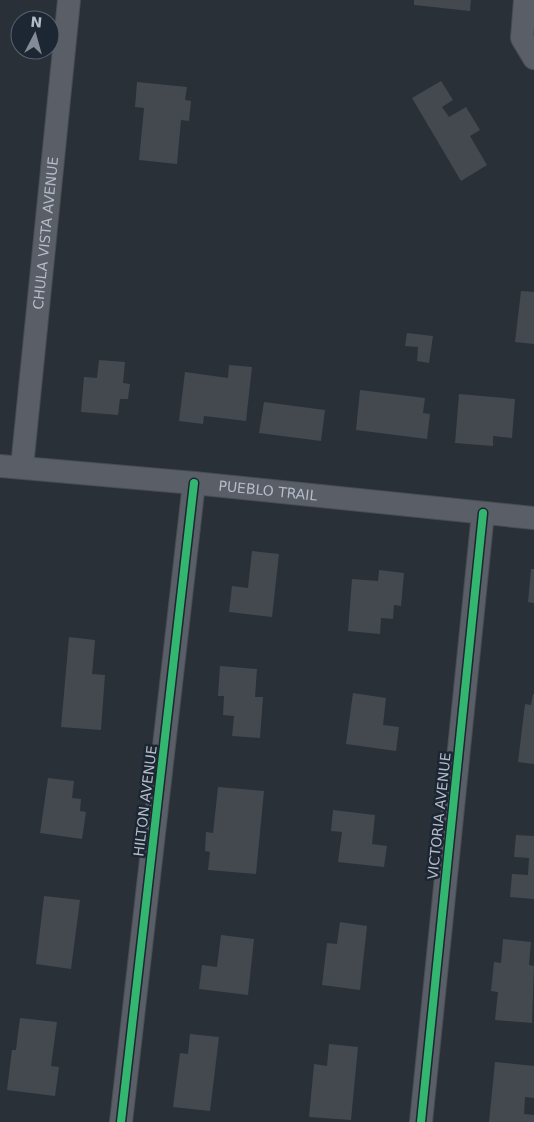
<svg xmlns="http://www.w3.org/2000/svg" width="534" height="1122" font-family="'DejaVu Sans',sans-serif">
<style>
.building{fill:#444950}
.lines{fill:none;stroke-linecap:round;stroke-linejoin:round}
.minor-casing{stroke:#484c53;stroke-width:24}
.minor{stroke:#5a5e66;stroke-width:22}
.cycleway-casing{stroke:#1d2633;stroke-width:11}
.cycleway{stroke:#33b770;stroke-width:8}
.labels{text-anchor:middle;stroke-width:5;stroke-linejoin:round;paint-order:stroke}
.street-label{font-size:14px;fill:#b4bcc9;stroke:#1d2633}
</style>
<rect width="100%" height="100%" fill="#2a3038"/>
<path class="building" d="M 414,0 L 471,0 L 470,11 L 414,5 Z
M 441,81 L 453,100 L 442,107 L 449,117 L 466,107 L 480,130 L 470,136 L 487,165 L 461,181 L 412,98 Z
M 137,82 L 187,87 L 185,100 L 191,101 L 189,121 L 181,120 L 177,164 L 139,160 L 144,108 L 135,107 Z
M 521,291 L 534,292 L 534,344 L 515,342 Z
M 407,333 L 433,336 L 429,363 L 417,361 L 418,347 L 405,346 Z
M 99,360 L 125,362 L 123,383 L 130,384 L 128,399 L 120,399 L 118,415 L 81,412 L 84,377 L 97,378 Z
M 229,365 L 252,367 L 246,421 L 204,416 L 203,424 L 179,421 L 185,372 L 228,378 Z
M 360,390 L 425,398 L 423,413 L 430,414 L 427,439 L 356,430 Z
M 459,394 L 515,399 L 512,438 L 493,436 L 493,446 L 455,443 Z
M 264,402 L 325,410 L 321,441 L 259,433 Z
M 252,551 L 279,554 L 272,617 L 229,612 L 232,586 L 248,588 Z
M 531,569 L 534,569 L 534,603 L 528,602 Z
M 379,570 L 404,573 L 401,606 L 394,605 L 393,619 L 381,618 L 380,634 L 348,631 L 352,579 L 378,581 Z
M 69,637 L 95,640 L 92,674 L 105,675 L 101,730 L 61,727 Z
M 220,666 L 257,669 L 255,697 L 263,697 L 260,738 L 232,736 L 234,716 L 223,715 L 224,696 L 218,696 Z
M 353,693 L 386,698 L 383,725 L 399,727 L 396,751 L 346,744 Z
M 533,694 L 534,694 L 534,764 L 518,762 L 525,704 L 531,705 Z
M 48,778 L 74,781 L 72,798 L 81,799 L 80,811 L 86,812 L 82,839 L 40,833 Z
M 218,787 L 264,791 L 256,874 L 208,870 L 210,852 L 205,851 L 206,832 L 213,833 Z
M 333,810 L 375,815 L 372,844 L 387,846 L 384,867 L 338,862 L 342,832 L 331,831 Z
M 516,835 L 534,836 L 534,899 L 510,897 L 512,874 L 528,875 L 529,858 L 514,857 Z
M 44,896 L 80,900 L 71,969 L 36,964 Z
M 340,922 L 367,926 L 360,990 L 322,985 L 327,943 L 337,944 Z
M 221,935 L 254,939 L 248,995 L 199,989 L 202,965 L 217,967 Z
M 503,939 L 531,942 L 529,965 L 534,966 L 532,1023 L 495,1020 L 498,992 L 491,991 L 494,962 L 501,963 Z
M 20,1018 L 57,1022 L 51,1066 L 59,1067 L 55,1096 L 7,1090 L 12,1050 L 16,1050 Z
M 190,1034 L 219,1037 L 210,1111 L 173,1107 L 180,1053 L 188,1054 Z
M 329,1044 L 358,1047 L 351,1120 L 309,1117 L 314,1064 L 327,1066 Z
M 495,1062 L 534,1066 L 534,1098 L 525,1097 L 524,1114 L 534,1115 L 534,1122 L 489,1122 Z"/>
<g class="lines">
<g class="minor-casing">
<g id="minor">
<path d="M 525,0 L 522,38 L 534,58"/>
<path id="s1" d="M 0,466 L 194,483 L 534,518"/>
<path id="s2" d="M 22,467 L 69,0"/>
<path d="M 121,1122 L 194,483"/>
<path d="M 421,1122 L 483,513"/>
</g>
</g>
<use href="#minor" class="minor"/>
<g class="cycleway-casing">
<path id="cycleway" d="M 121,1122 L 194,483
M 421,1122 L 483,513"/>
</g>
<use href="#cycleway" class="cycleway"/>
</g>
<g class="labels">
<g class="street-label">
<text dy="5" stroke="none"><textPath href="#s2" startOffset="235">CHULA VISTA AVENUE</textPath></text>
<text dy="5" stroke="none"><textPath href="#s1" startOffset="269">PUEBLO TRAIL</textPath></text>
<text transform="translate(145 801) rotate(-83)" y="5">HILTON AVENUE</text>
<text transform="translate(439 816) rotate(-84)" y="5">VICTORIA AVENUE</text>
</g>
</g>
<g transform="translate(35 35) rotate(6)"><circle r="24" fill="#1d2633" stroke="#59626f"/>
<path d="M0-4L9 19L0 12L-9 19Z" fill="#848b96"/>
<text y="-8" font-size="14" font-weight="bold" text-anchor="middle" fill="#b4bcc9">N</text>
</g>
</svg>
